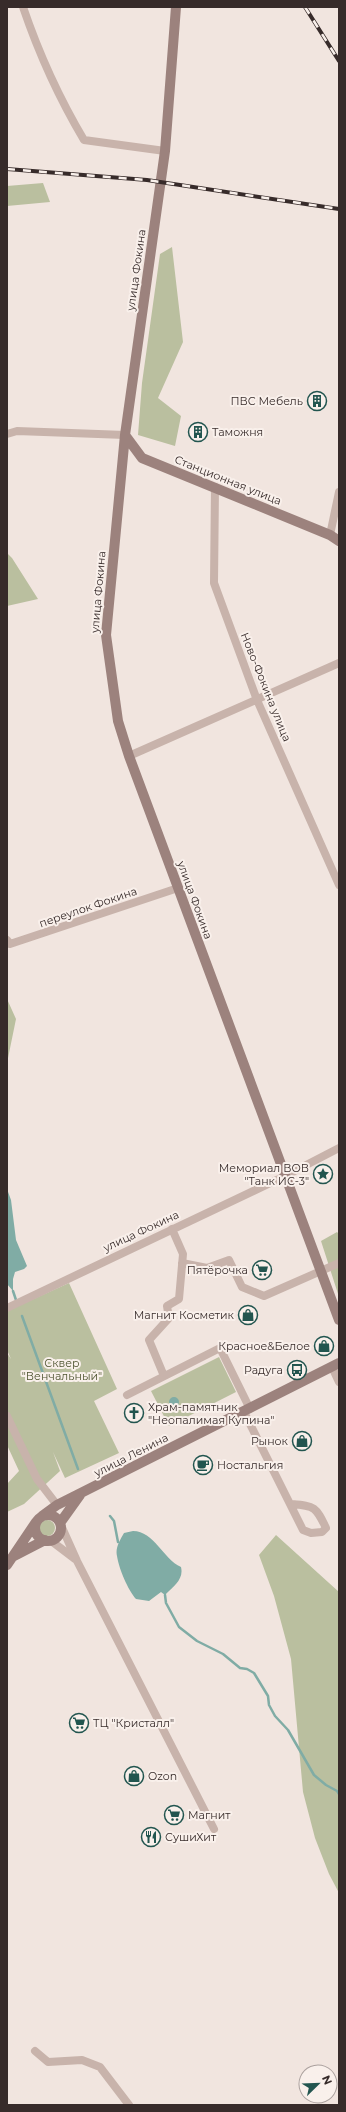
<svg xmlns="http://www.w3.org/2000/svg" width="346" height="2112" font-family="Montserrat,sans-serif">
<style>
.green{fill:#babf9f}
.water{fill:#80aca5}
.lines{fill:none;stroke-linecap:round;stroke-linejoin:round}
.stream{stroke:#80aca5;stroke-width:2.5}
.street{stroke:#c8b3ab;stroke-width:8}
.secondary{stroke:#9c827d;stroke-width:10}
.rail-casing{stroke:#372b2a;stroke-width:4}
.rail{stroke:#f9f0eb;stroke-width:2.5;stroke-dasharray:8;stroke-linecap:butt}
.labels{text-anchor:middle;stroke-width:4;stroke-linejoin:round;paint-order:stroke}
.street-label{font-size:11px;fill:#372b2a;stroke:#f9f0eb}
.poi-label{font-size:11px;fill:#372b2a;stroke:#f9f0eb;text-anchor:end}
.park-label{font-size:11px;fill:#4d532f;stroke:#f9f0eb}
</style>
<rect width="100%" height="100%" fill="#f1e5df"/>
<path class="green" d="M 43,183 L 50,202 L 7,206 L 7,186 Z
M 172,247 L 183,342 L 158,398 L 181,416 L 175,446 L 138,435 L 142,383 L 160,254 Z
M 7,553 L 12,558 L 38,599 L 7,606 Z
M 7,999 L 16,1019 L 7,1063 Z
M 337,1232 L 339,1234 L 339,1297 L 321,1241 Z
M 69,1283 L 117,1389 L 94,1401 L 119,1453 L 65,1478 L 53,1452 L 60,1471 L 24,1504 L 7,1512 L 7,1484 L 19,1471 L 7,1445 L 7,1353 L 11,1359 L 7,1350 L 7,1311 Z
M 219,1357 L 236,1392 L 169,1426 L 151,1391 Z
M39 1528a8 8 0 1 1 16 0a8 8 0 1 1-16 0Z
M 276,1535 L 339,1592 L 339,1893 L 329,1874 L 315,1838 L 303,1792 L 291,1659 L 274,1596 L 259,1555 Z"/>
<path class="water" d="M 7,1189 L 11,1200 L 16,1240 L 27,1266 L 24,1269 L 15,1272 L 13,1279 L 13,1291 L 7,1284 Z
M169 1402a5 5 0 1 1 10 0a5 5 0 1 1-10 0Z
M 133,1531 C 154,1531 163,1559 181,1567 C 184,1579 174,1586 165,1595 L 161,1592 L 149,1601 L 136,1599 C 128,1590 119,1569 117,1556 C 115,1548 120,1540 124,1533 Z"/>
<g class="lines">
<path class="stream" d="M 13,1291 L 16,1300
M 22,1316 L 78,1469
M 110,1516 L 114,1521 L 118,1542
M 165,1595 L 166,1603 L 179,1627 L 197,1641 L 223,1654 L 240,1668 L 247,1669 L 254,1673 L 268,1696 L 269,1705 L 275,1716 L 288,1730 L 314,1775 L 326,1785 L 337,1791 L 339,1794"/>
<path class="street" d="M 23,7 C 39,54 59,98 84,140 L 165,151
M 7,434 L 17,431 L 125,435
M 215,487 L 214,583 L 257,700 L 339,885
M 330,535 L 339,492
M 129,756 L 339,663
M 7,940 L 10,944 L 178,888
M 182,1263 L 207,1268 L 229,1260 L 242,1287 L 264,1296 L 339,1263
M 7,1308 L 285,1176 L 339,1148
M 332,1367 L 339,1382
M 164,1376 L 149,1340 L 169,1318 L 167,1306 L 179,1299 L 183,1254 L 172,1229
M 127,1395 L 220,1348 L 250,1409
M 244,1412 L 303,1530 L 311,1533 L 322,1532 L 326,1528 C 316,1507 315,1506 292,1504
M 7,1416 L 37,1479 L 57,1505
M 60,1523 L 77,1561 L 214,1829
M 50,1540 L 75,1559
M 35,2051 L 48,2062 L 82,2060 L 100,2067 L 129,2105"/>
<path class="secondary" d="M 176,7 L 165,151 L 125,435 L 106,635 L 118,721 L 129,756 L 339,1320
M 125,435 L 142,458 L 330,535 L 339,541
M35 1528a13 13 0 1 1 26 0a13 13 0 1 1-26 0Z
M 42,1516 L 57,1505 L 339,1363
M 60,1523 L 80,1495
M 14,1556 L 45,1540
M 7,1565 L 36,1522"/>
<g class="rail-casing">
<path id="rail" d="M 305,7 L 339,61
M 7,169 L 147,180 L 339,209"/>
</g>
<use href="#rail" class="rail"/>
</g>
<defs>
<g id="building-ring" transform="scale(1)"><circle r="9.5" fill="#f9f0eb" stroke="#22554f" stroke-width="1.5"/><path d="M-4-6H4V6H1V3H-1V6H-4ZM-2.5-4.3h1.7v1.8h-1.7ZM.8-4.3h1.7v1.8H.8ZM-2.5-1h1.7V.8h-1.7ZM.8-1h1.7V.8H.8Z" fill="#22554f"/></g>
<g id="sight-ring" transform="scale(1)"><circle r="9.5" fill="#f9f0eb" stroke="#22554f" stroke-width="1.5"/><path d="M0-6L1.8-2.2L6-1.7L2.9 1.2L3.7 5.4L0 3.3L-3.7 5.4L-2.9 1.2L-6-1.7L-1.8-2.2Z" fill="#22554f"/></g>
<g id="supermarket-ring" transform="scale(1)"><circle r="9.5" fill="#f9f0eb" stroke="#22554f" stroke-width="1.5"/><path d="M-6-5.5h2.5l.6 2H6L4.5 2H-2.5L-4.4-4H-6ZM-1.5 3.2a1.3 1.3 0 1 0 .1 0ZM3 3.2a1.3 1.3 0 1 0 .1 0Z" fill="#22554f"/></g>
<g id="shop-ring" transform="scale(1)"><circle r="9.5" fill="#f9f0eb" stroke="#22554f" stroke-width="1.5"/><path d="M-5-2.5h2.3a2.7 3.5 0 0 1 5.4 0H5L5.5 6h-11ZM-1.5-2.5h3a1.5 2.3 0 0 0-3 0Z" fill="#22554f"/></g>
<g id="bus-ring" transform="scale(1)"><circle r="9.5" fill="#f9f0eb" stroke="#22554f" stroke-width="1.5"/><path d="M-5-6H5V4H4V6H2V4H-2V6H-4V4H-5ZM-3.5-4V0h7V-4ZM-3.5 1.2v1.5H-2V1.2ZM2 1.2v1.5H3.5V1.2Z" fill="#22554f"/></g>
<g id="church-ring" transform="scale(1)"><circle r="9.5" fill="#f9f0eb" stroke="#22554f" stroke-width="1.5"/><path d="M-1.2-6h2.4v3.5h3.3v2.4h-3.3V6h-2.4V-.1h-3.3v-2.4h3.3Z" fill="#22554f"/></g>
<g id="cafe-ring" transform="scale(1)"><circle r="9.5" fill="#f9f0eb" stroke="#22554f" stroke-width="1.5"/><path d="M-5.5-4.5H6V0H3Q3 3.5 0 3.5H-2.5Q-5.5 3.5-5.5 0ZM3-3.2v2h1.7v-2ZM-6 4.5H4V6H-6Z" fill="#22554f"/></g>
<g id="restaurant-ring" transform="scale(1)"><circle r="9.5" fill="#f9f0eb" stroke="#22554f" stroke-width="1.5"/><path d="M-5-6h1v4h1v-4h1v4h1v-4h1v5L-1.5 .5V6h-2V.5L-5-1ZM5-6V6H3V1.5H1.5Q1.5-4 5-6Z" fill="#22554f"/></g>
</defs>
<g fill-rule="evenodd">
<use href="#building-ring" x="317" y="401"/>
<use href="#building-ring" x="198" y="432"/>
<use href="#sight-ring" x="323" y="1174"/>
<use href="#supermarket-ring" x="262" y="1270"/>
<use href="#shop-ring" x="248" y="1315"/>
<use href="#shop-ring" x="324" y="1346"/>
<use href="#bus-ring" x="297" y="1370"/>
<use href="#church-ring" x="134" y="1413"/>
<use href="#shop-ring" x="302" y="1441"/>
<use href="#cafe-ring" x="203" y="1465"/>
<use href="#supermarket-ring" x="79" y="1723"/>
<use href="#shop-ring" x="134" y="1776"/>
<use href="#supermarket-ring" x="174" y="1815"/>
<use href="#restaurant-ring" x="151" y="1837"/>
</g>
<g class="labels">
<g class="street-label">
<text transform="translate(136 270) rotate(-82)" y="4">улица Фокина</text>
<text transform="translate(228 480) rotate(22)" y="4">Станционная улица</text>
<text transform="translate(98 592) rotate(-85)" y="4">улица Фокина</text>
<text transform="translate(266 687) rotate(68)" y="4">Ново-Фокина улица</text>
<text transform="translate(195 900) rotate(70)" y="4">улица Фокина</text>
<text transform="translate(88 907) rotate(-19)" y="4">переулок Фокина</text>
<text transform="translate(141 1231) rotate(-25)" y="4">улица Фокина</text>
<text transform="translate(131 1455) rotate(-27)" y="4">улица Ленина</text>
</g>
<g class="poi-label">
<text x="303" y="405">ПВС Мебель</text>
<text x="212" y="436" text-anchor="start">Таможня</text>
<text x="309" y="1172">Мемориал ВОВ<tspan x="309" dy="13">"Танк ИС-3"</tspan></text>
<text x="248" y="1274">Пятёрочка</text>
<text x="234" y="1319">Магнит Косметик</text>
<text x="310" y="1350">Красное&amp;Белое</text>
<text x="283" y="1374">Радуга</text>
<text x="148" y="1411" text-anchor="start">Храм-памятник<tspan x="148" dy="13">"Неопалимая Купина"</tspan></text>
<text x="288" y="1445">Рынок</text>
<text x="217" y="1469" text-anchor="start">Ностальгия</text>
<text x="93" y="1727" text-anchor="start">ТЦ "Кристалл"</text>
<text x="148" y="1780" text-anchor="start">Ozon</text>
<text x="188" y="1819" text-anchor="start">Магнит</text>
<text x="165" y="1841" text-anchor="start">СушиХит</text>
</g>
<g class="park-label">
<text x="62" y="1367">Сквер<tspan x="62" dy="13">"Венчальный"</tspan></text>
</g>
</g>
<rect width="346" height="2112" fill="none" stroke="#372b2a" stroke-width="16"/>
<g transform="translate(318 2084) rotate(67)"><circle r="19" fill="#f9f0eb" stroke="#aba19e"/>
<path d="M0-3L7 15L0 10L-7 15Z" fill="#22554f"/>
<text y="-6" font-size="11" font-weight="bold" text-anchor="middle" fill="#372b2a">N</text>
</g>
</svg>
